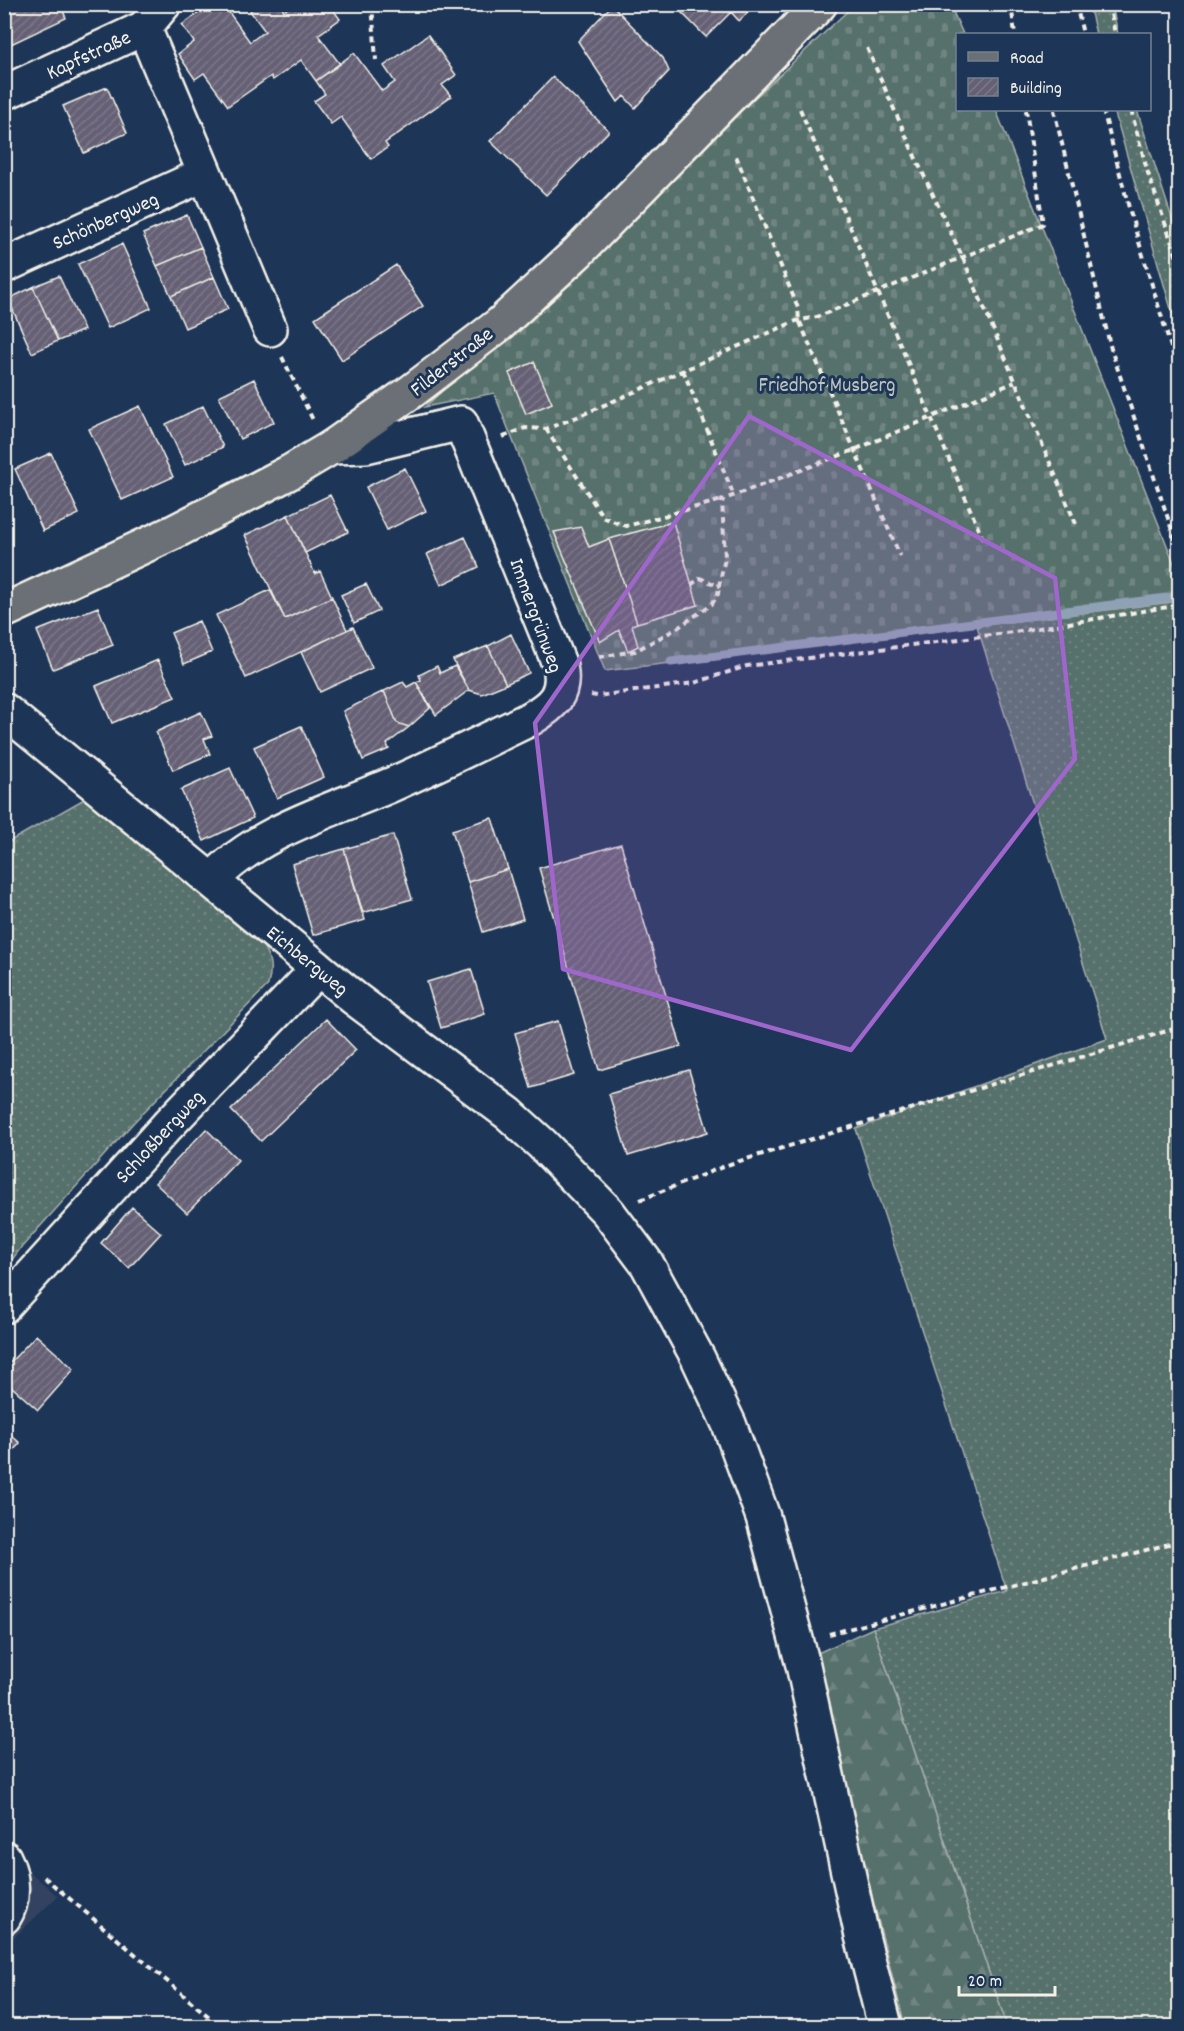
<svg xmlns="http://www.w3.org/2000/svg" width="1184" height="2031" font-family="Dekko,sans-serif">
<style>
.built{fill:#334260}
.grass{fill:url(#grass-dots);stroke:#a6b0aa;stroke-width:1.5}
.forest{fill:url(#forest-firs);stroke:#a6b0aa;stroke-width:1.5}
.cemetery{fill:url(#cemetery-stones);stroke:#a6b0aa;stroke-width:1.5}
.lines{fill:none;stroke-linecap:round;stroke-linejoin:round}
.stream{stroke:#8fa1b4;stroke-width:9}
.building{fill:url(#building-hatch);stroke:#f4f1e8;stroke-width:1.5}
.minor-casing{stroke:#f4f1e8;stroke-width:38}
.major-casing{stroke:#f4f1e8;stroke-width:38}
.path{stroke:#f4f1e8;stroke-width:4;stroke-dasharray:6 4.5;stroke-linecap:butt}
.minor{stroke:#1d3557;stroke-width:33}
.major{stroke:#6a7074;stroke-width:33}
.marked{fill:#9f67cb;fill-opacity:0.2;stroke:#9f67cb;stroke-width:4.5;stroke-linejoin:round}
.labels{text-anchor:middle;stroke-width:6;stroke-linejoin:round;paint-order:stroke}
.street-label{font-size:21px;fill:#f4f1e8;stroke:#1d3557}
.park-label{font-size:21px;fill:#bdc4bd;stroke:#1d3557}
</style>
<defs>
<pattern id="grass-dots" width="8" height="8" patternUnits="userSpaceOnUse" patternTransform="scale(1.5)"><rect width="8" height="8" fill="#57706c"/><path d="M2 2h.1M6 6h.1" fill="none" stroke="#708581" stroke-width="1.8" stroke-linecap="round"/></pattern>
<pattern id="forest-firs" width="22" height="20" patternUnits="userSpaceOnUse" patternTransform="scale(1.5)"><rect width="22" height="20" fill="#57706c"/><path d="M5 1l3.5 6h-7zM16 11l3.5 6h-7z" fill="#708581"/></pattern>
<pattern id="cemetery-stones" width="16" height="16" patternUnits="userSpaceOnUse" patternTransform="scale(1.5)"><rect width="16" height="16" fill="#57706c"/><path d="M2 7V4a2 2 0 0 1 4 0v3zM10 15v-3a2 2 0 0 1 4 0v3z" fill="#708581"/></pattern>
<pattern id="building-hatch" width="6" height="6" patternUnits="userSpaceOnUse" patternTransform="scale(1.5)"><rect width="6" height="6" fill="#656074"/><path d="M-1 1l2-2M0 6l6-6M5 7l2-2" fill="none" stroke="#7c7788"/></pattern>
</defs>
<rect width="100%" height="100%" fill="#1d3557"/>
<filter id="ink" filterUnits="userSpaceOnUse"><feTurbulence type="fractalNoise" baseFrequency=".0167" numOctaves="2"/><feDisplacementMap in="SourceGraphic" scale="12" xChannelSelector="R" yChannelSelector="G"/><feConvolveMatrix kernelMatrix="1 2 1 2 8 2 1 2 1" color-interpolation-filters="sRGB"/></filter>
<g filter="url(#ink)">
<path class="built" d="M 5,1851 L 58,1896 L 5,1946 Z"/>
<path class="grass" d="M 1089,5 L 1112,5 L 1118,34 L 1096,34 Z
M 1114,110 L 1137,110 L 1179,240 L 1179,337 Z
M 1179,601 L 1179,2026 L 1007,2026 L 873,1628 L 1007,1591 L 856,1129 L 1107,1039 L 977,626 Z
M 86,798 L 260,941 C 270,957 273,966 268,985 L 134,1122 L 20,1249 L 5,1269 L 5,844 Z"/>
<path class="forest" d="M 873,1628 L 1007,2026 L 905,2026 L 811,1656 Z"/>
<path class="cemetery" d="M 854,5 L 950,5 L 963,34 L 958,34 L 958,110 L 996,110 L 1179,576 L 1179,601 L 605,671 L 494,393 L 425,407 Z"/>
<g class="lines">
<path class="stream" d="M 671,662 L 1174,597"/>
</g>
<path class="building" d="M 4,4 L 60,4 L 66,18 L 11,44 L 4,30 Z
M 211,4 L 223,4 L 250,42 L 265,31 L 250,11 L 259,4 L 280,4 L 284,11 L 292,4 L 329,4 L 340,19 L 318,35 L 340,64 L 316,81 L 301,60 L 273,80 L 271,76 L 228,106 L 204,73 L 195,79 L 178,54 L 194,42 L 182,25 Z
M 673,4 L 753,4 L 754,6 L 739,21 L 731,12 L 706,37 Z
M 612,5 L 663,58 L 669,71 L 635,108 L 624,96 L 618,102 L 578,41 Z
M 428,35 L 456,75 L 442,85 L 451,96 L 385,143 L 388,147 L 371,159 L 341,117 L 331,124 L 314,101 L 325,94 L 316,81 L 354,53 L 382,91 L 395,82 L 384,66 Z
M 553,77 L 609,131 L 546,195 L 490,141 Z
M 107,87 L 127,133 L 84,153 L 63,106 Z
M 187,215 L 201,247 L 157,266 L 143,234 Z
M 122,244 L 151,308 L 108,328 L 78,264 Z
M 201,247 L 214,277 L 171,296 L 157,266 Z
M 396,265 L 423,306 L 342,360 L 315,318 Z
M 59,276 L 84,330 L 58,341 L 33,287 Z
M 214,277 L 228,309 L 185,328 L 171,296 Z
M 33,287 L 58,341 L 32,353 L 8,299 Z
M 534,362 L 552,403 L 526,414 L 509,373 Z
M 254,379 L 274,422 L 240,439 L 219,396 Z
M 140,406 L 173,477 L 122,500 L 89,429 Z
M 203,406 L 223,447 L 185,465 L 166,424 Z
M 51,453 L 79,514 L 43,531 L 15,469 Z
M 405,468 L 426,511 L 387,530 L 366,487 Z
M 330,495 L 348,532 L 305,553 L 288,515 Z
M 288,515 L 315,574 L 320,571 L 332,597 L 285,619 L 245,535 Z
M 673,522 L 698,605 L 637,623 L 609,539 Z
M 581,527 L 589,547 L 609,539 L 637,623 L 632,625 L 638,646 L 628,651 L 619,630 L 600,642 L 554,532 Z
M 465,537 L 479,567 L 441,585 L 427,554 Z
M 366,584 L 379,611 L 354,623 L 341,595 Z
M 270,590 L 285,619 L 332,597 L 347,630 L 246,678 L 216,615 Z
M 98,607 L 113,645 L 53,669 L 37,631 Z
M 199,621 L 212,652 L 184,664 L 171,633 Z
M 353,627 L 372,668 L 320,692 L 301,652 Z
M 511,634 L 529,673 L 506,684 L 488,646 Z
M 488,646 L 506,684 L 482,694 L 469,690 L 453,660 Z
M 158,660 L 175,697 L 112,723 L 96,686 Z
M 437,666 L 440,673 L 455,666 L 469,690 L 436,715 L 416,682 L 421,680 L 419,675 Z
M 403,682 L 407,687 L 416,682 L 430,708 L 409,727 L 397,723 L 384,691 Z
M 384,691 L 397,723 L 409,727 L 387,744 L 389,749 L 363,760 L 343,711 Z
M 201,712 L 212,736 L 204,739 L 210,754 L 173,770 L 156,732 Z
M 301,726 L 324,777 L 277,798 L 254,747 Z
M 230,768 L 253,818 L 204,841 L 181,790 Z
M 492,818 L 508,869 L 468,882 L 452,830 Z
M 393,835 L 412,899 L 362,913 L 344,849 Z
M 621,844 L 681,1046 L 599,1070 L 539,868 Z
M 344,849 L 365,920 L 313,935 L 292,864 Z
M 508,869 L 523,919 L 483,932 L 468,882 Z
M 471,969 L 485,1014 L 441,1028 L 427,982 Z
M 326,1019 L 356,1050 L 261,1141 L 231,1110 Z
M 558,1021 L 574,1075 L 531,1088 L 515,1033 Z
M 689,1070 L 708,1132 L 628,1156 L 609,1094 Z
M 206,1129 L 238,1160 L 187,1213 L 155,1183 Z
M 132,1207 L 161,1233 L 129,1268 L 101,1243 Z
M 36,1335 L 74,1369 L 38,1410 L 4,1380 L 4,1369 Z
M 4,1429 L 20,1443 L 4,1461 Z"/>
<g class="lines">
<g class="minor-casing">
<path id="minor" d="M 144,28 L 270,329
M 4,93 L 144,28 L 164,4
M 4,266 L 205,174
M 4,710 L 354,998 L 509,1114 L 542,1144 L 608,1212 L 647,1264 L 698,1358 L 729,1424 L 763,1517 L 803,1665 L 862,1936 L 885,2026
M 212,880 C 259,830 331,811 393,784 C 439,764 484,741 530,719 C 552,706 566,695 560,666 L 461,423 L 366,446 L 332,447
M 4,1306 L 167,1126 L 318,969
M 4,1858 C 13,1875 15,1900 4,1917"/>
</g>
<g class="major-casing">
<path id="major" d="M 4,611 L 174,532 L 290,472 L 332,447 L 412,391 L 500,324 L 578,252 L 820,4"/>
</g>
<path class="path" d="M 239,4 L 239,5
M 372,4 L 376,60
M 1011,4 L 1015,34
M 1076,4 L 1083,34
M 1109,4 L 1115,34
M 867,48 L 917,161 L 962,256 L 1076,524
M 800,109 L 985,544
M 1054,110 L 1111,349 L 1180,554
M 1103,110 L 1132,219 L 1180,377
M 1131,110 L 1147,170 L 1180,267
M 736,156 L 798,308 L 799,320 L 900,556
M 282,357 L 313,420
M 683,370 L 734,496
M 546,429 L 603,517 L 617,523 L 627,526 L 722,500
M 503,437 L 525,428 L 546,429 L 577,417 L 796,321 L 817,317 L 1043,224 L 1026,110
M 691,585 L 700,578 L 719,586 L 725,558 L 722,500 L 854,450 L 1015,382
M 599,657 L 635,651 L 676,629 L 712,604 L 718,594 L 719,586
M 591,695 L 597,696 L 694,683 L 747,666 L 1014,632 L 1180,605
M 640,1200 L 730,1164 L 1180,1027
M 829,1634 L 1180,1541
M 44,1877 L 220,2026"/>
<use href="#minor" class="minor"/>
<use href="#major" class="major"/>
</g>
</g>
<path class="marked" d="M 749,416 L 1055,578 L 1075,759 L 851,1050 L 563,969 L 535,723 Z"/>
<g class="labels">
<g class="street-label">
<text transform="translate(88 54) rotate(-25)" y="7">Kapfstraße</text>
<text transform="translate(105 220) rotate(-24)" y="7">Schönbergweg</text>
<text transform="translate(451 361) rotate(-38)" y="7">Filderstraße</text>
<text transform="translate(537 615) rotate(70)" y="7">Immergrünweg</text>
<text transform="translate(308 960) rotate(39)" y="7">Eichbergweg</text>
<text transform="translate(159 1136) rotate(-47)" y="7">Schloßbergweg</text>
</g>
<g class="park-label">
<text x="827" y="391">Friedhof Musberg</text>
</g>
</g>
<rect width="1184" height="2031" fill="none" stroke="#1d3557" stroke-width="24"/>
<rect x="12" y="12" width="1160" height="2007" fill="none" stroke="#f4f1e8" stroke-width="2" filter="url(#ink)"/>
<rect x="956" y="33" width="195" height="78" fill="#1d3557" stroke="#738091" stroke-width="1.5"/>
<rect x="968" y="52" width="30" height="9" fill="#6a7074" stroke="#738091" stroke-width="1.5"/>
<text x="1010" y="63" font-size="18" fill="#f4f1e8">Road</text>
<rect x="968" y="78" width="30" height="18" fill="url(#building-hatch)" stroke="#738091" stroke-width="1.5"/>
<text x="1010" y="93" font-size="18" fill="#f4f1e8">Building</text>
<path d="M959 1986v9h96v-9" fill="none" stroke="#f4f1e8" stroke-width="3"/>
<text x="968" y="1986" font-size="18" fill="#f4f1e8" stroke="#1d3557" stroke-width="4.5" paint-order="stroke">20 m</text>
</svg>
